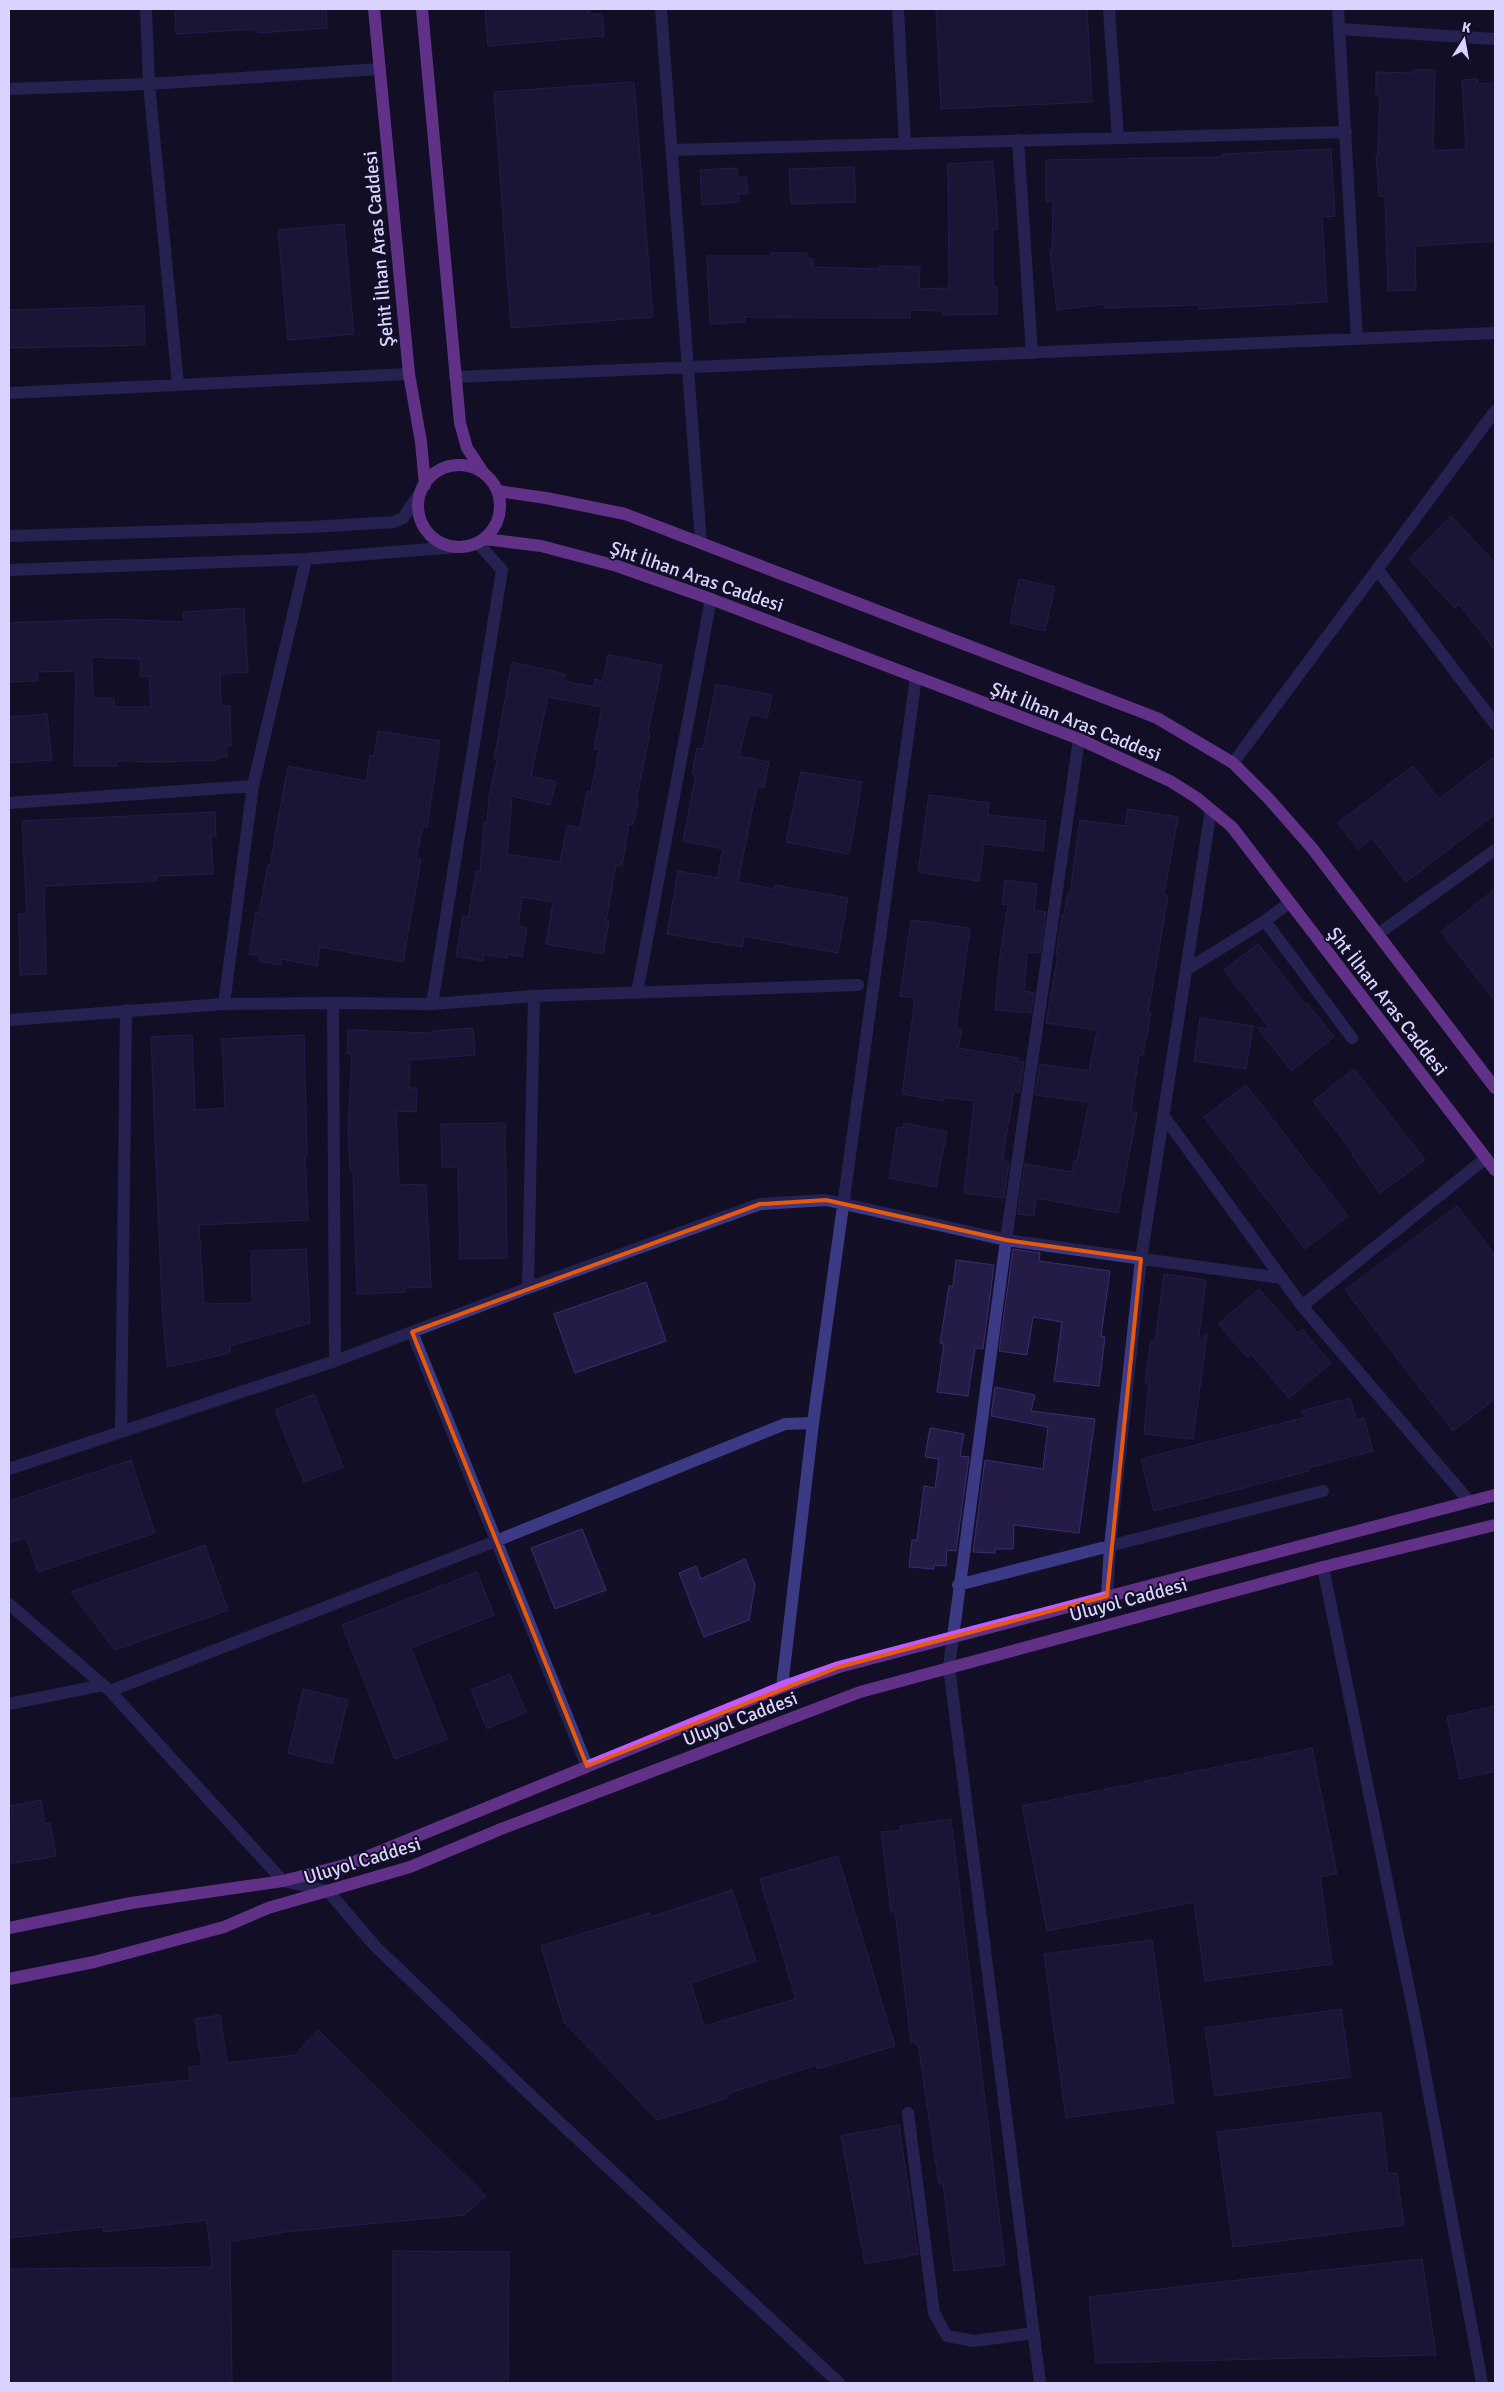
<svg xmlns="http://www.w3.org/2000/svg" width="1504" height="2392" font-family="Signika,sans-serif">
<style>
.building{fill:#241b47;stroke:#3b2d73;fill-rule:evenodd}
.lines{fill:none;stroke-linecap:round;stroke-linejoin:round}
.minor{stroke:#3d3a85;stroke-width:12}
.major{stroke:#c25bff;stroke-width:12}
.marked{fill:none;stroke:#e8590c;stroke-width:4;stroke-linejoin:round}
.labels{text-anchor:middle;stroke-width:4;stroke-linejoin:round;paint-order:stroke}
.street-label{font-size:19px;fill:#d9d4ff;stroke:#130f26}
</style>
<rect width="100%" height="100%" fill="#130f26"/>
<path class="building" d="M 175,9 L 326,9 L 327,28 L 258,33 L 257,29 L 176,34 Z
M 485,9 L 590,9 L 590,15 L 602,14 L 604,36 L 488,46 Z
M 936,9 L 1087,9 L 1092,102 L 941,109 Z
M 1413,70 L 1435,70 L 1433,151 L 1466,149 L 1462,80 L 1477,79 L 1478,84 L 1495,83 L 1495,241 L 1415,246 L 1416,290 L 1388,291 L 1385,196 L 1379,196 L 1376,155 L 1378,154 L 1380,95 L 1376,95 L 1376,72 L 1413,73 Z
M 634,82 L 653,317 L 511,328 L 494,92 Z
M 1331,149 L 1335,216 L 1322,217 L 1327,302 L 1199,309 L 1199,305 L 1105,308 L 1105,304 L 1057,310 L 1050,251 L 1052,251 L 1053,201 L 1046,202 L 1046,160 L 1223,157 L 1222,154 Z
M 993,161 L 998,229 L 993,230 L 993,287 L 997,287 L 997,314 L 942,315 L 942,311 L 911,310 L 910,318 L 744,317 L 745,322 L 710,324 L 707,256 L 771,256 L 771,253 L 807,253 L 807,259 L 813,259 L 813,267 L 879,269 L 879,266 L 920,267 L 919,289 L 949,288 L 948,164 Z
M 854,167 L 856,202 L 791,204 L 789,169 Z
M 737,168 L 738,177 L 746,177 L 748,194 L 738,194 L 739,202 L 702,205 L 700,170 Z
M 344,224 L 354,334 L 288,340 L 278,230 Z
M 144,306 L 145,345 L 9,348 L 9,310 Z
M 1451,516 L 1495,563 L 1495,650 L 1459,604 L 1455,608 L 1409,559 Z
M 1019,579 L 1055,587 L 1045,631 L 1010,623 Z
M 244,608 L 248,672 L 220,674 L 221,706 L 230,706 L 231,746 L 226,746 L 227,757 L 218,757 L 218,760 L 157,762 L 117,761 L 117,766 L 74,766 L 76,671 L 37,672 L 38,681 L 9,682 L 9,623 L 112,619 L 184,622 L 183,612 ZM 92,657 L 141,659 L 140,676 L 149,676 L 151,707 L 114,707 L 114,698 L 93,698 Z
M 608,655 L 662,665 L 648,732 L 650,733 L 636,801 L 638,801 L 633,825 L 629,824 L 622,866 L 616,865 L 606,921 L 609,921 L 603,954 L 546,944 L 553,902 L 522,897 L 518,926 L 527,928 L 522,957 L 507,954 L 507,958 L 484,954 L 483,961 L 456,956 L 463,916 L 468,917 L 476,871 L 480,871 L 484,822 L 487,823 L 489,797 L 497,759 L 494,759 L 512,662 L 565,674 L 563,681 L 594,687 L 595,679 L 603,681 ZM 548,697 L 602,707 L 594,749 L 599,750 L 591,792 L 587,791 L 580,828 L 567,825 L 560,862 L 507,854 L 512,796 L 550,805 L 556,782 L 531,776 Z
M 716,684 L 772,695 L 767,718 L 749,714 L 739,756 L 769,762 L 764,788 L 757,787 L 738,882 L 774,889 L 775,885 L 848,898 L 838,953 L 744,936 L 742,947 L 667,934 L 678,871 L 717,878 L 723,849 L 683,841 L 696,775 L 692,774 L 697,748 L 703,749 Z
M 47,714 L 52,760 L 9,763 L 9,717 Z
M 378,731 L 440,741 L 427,827 L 423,826 L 416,859 L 421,859 L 403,962 L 320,947 L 317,966 L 281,959 L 280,965 L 259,961 L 260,956 L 249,954 L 256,912 L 259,913 L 268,864 L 270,865 L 288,766 L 366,781 L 370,755 L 374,756 Z
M 1495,756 L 1495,814 L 1406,882 L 1372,838 L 1358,849 L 1338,823 L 1413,766 L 1439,799 Z
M 801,772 L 862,782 L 849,854 L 786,842 Z
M 929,795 L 989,803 L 988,815 L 1046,821 L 1043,851 L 984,844 L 979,881 L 918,872 Z
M 1128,809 L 1178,817 L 1164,895 L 1168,896 L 1148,1013 L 1151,1013 L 1143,1055 L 1139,1055 L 1131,1111 L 1137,1113 L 1118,1213 L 1036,1198 L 1034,1216 L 1018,1214 L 1025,1164 L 1072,1172 L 1074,1160 L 1077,1161 L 1089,1102 L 1035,1095 L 1040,1064 L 1089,1071 L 1097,1030 L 1046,1023 L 1058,955 L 1056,955 L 1062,914 L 1064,915 L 1068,893 L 1070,893 L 1080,820 L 1125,826 Z
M 215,812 L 216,836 L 211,836 L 213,874 L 156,876 L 157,881 L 44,886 L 46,974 L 20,975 L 19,914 L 27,914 L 22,821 Z
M 1005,880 L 1037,884 L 1034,910 L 1046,912 L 1040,953 L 1027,952 L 1024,991 L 1034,993 L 1031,1013 L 995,1010 L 1000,955 L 1008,905 L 1002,904 Z
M 1495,889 L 1495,1001 L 1441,932 Z
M 911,920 L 970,928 L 956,1028 L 962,1029 L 958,1048 L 1018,1058 L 1018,1061 L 1024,1062 L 1019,1093 L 1014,1092 L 1007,1131 L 1003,1160 L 1009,1162 L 1004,1198 L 964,1193 L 974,1101 L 944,1097 L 943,1101 L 902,1094 L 915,998 L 900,996 Z
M 1258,944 L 1305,1004 L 1307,1003 L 1334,1037 L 1291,1071 L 1257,1027 L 1270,1029 L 1224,970 Z
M 1200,1018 L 1253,1026 L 1246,1069 L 1194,1061 Z
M 473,1028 L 475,1055 L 410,1060 L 409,1088 L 417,1088 L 416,1112 L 396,1111 L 399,1185 L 426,1184 L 431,1287 L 405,1288 L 405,1292 L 357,1294 L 353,1170 L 350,1170 L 348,1130 L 352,1054 L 347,1054 L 348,1030 L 432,1033 L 432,1031 Z
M 192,1035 L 195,1110 L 225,1108 L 222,1039 L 304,1035 L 307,1156 L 305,1156 L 308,1220 L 199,1225 L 204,1304 L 252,1303 L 251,1251 L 306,1249 L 310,1323 L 230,1346 L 230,1353 L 167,1367 L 162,1305 L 151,1037 Z
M 1354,1069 L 1425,1160 L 1380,1193 L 1352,1155 L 1354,1154 L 1313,1101 Z
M 1246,1085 L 1348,1216 L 1305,1249 L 1204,1117 Z
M 505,1123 L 507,1258 L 460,1259 L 458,1167 L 442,1167 L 441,1124 Z
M 904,1123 L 947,1132 L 936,1187 L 889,1178 L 897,1127 L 903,1128 Z
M 1457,1206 L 1495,1255 L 1495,1399 L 1453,1431 L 1345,1290 Z
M 1013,1249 L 1040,1253 L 1039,1261 L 1110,1271 L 1101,1336 L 1105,1337 L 1099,1386 L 1054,1381 L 1062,1322 L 1033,1317 L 1027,1355 L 999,1351 Z
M 956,1260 L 994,1265 L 983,1349 L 975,1348 L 968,1396 L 937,1392 L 944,1344 L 940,1343 L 949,1286 L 953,1286 Z
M 1164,1274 L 1206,1280 L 1198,1342 L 1207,1334 L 1193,1439 L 1144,1434 L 1149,1383 L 1145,1383 L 1151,1341 L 1155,1342 Z
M 646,1282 L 666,1341 L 575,1373 L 554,1314 Z
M 1259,1289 L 1298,1333 L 1302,1329 L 1331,1363 L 1289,1398 L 1251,1354 L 1247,1357 L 1218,1324 Z
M 995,1387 L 1035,1395 L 1031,1411 L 1095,1419 L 1079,1533 L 1014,1525 L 1013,1549 L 995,1549 L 995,1553 L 973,1552 L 985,1460 L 1043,1469 L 1048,1427 L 991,1416 Z
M 314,1394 L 343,1467 L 304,1482 L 275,1410 Z
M 1350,1398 L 1356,1420 L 1364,1418 L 1373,1451 L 1308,1468 L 1309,1471 L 1154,1511 L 1141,1459 L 1306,1417 L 1301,1411 Z
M 930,1428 L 964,1434 L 960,1456 L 969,1457 L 956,1551 L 947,1550 L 946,1566 L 934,1565 L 934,1569 L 909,1567 L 912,1540 L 917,1540 L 924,1486 L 935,1488 L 939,1459 L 925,1457 Z
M 131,1460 L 155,1533 L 38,1572 L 26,1538 L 9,1543 L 9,1501 Z
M 582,1529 L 606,1590 L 555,1609 L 531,1548 Z
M 205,1545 L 228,1610 L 115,1650 L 71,1592 Z
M 745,1559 L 755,1585 L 749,1620 L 704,1637 L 679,1573 L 696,1566 L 701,1579 Z
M 477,1572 L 494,1615 L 411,1648 L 447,1739 L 395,1759 L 342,1625 Z
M 510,1674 L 526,1712 L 487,1729 L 471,1690 Z
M 303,1689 L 348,1700 L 332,1764 L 288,1753 Z
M 1495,1706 L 1495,1771 L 1460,1779 L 1447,1717 Z
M 1312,1748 L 1337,1873 L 1320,1877 L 1332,1964 L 1205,1981 L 1194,1902 L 1047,1931 L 1022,1806 Z
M 41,1800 L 45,1824 L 50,1823 L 56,1856 L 9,1864 L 9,1819 L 13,1818 L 11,1806 Z
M 951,1819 L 1005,2265 L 954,2271 L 943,2183 L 939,2184 L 918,2044 L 915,2044 L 914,2041 L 911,2042 L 895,1912 L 891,1912 L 881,1832 L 901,1830 L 900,1826 Z
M 838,1856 L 895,2046 L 817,2069 L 816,2065 L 726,2094 L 727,2098 L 657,2120 L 564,2022 L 541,1946 L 650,1913 L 651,1917 L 732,1890 L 756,1961 L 691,1983 L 704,2026 L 796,1999 L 760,1879 Z
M 1152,1940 L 1174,2103 L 1066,2118 L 1044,1954 Z
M 1341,2009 L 1351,2077 L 1215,2096 L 1205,2028 Z
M 220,2015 L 227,2063 L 295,2055 L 318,2030 L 486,2196 L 464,2215 L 284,2232 L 230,2242 L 232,2383 L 9,2383 L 9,2269 L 212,2267 L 207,2220 L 103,2232 L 103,2227 L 9,2238 L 9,2099 L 190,2080 L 189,2067 L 202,2066 L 195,2019 Z
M 1381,2112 L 1388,2174 L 1397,2173 L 1404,2225 L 1233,2247 L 1217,2132 Z
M 899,2125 L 918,2254 L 865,2264 L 841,2136 Z
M 393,2251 L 509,2252 L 508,2383 L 393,2383 Z
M 1422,2259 L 1436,2355 L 1096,2363 L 1089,2297 Z"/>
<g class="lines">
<path class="minor" d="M 146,9 L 149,84 L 178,385
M 661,9 L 701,543
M 898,9 L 905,144
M 1109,9 L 1118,138
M 1338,9 L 1357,339
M 1339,29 L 1495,39
M 9,89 L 149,84 L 380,69
M 1018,140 L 1032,353
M 672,150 L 1346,132
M 455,377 L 1495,333
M 9,393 L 409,374
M 9,536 L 311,527 L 394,522 L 403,518 L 422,490
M 9,570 L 306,559 L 456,547
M 1378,570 L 1495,724
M 1233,763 L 1495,411
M 9,803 L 253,786
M 1265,921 L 1352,1038
M 1378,934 L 1495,850
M 1186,970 L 1265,921 L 1289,903
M 637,993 L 711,599
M 224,1004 L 253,786 L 306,559
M 432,1004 L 502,570 L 478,543
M 9,1020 L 224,1004 L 333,1003
M 1163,1115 L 1302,1306 L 1469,1501
M 528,1288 L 760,1204 L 826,1200 L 1006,1240 L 1281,1278
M 1302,1306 L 1486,1158
M 412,1332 L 587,1766
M 335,1361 L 333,1003 L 432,1004 L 534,996 L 858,985
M 121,1432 L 126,1010
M 9,1469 L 335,1361 L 528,1288 L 534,996
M 1323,1567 L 1416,2024 L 1482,2383
M 958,1585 L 1323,1491
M 1107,1596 L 1110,1546 L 1141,1259 L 1211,810
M 9,1604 L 110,1691 L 283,1881 L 328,1891 L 375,1946 L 523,2088 L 839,2383
M 782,1687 L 813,1423 L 916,677
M 110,1691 L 496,1541 L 785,1424 L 813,1423
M 9,1704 L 103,1685
M 908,2113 L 934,2313 L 947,2336 L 974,2341 L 1034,2333
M 1040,2383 L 949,1667 L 1006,1240 L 1079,739"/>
<path class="major" d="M 374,9 L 409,374 L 421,442 L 425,485
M 422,9 L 460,423 L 467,448 L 483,472
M418 506a41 41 0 1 1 82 0a41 41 0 1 1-82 0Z
M 498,491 L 546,498 L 625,514 L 1157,718 L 1233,763 L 1269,799 L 1312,848 L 1495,1088
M 485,539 L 541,546 L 617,566 L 711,599 L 1079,739 L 1170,781 L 1197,798 L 1232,827 L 1495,1170
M 9,1928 L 131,1903 L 283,1881 L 349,1864 L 782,1687 L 839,1667 L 1495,1495
M 9,1979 L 94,1962 L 224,1927 L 268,1908 L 410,1867 L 501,1829 L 860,1692 L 1323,1567 L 1495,1525"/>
</g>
<path d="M0 0H1504V2392H0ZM 826,1200 L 1006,1240 L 1141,1259 L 1107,1596 L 839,1667 L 587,1766 L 412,1332 L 760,1204 Z" fill="#130f26" fill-opacity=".55" fill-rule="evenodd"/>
<path class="marked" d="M 826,1200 L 1006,1240 L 1141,1259 L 1107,1596 L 839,1667 L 587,1766 L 412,1332 L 760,1204 Z"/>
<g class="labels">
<g class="street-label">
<text transform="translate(378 249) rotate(-95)" y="7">Şehit İlhan Aras Caddesi</text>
<text transform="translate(697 576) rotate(19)" y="7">Şht İlhan Aras Caddesi</text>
<text transform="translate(1076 721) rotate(22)" y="7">Şht İlhan Aras Caddesi</text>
<text transform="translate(1388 1001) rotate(52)" y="7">Şht İlhan Aras Caddesi</text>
<text transform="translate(1128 1599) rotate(-15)" y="7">Uluyol Caddesi</text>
<text transform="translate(740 1718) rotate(-21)" y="7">Uluyol Caddesi</text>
<text transform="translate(362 1860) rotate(-17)" y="7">Uluyol Caddesi</text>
</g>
</g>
<rect width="1504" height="2392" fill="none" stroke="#d9d4ff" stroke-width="20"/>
<g transform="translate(1464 40) rotate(11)" stroke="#130f26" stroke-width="4" paint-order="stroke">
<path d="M0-4L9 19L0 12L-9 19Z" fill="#d9d4ff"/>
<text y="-8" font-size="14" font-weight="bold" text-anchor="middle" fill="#d9d4ff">K</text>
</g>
</svg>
